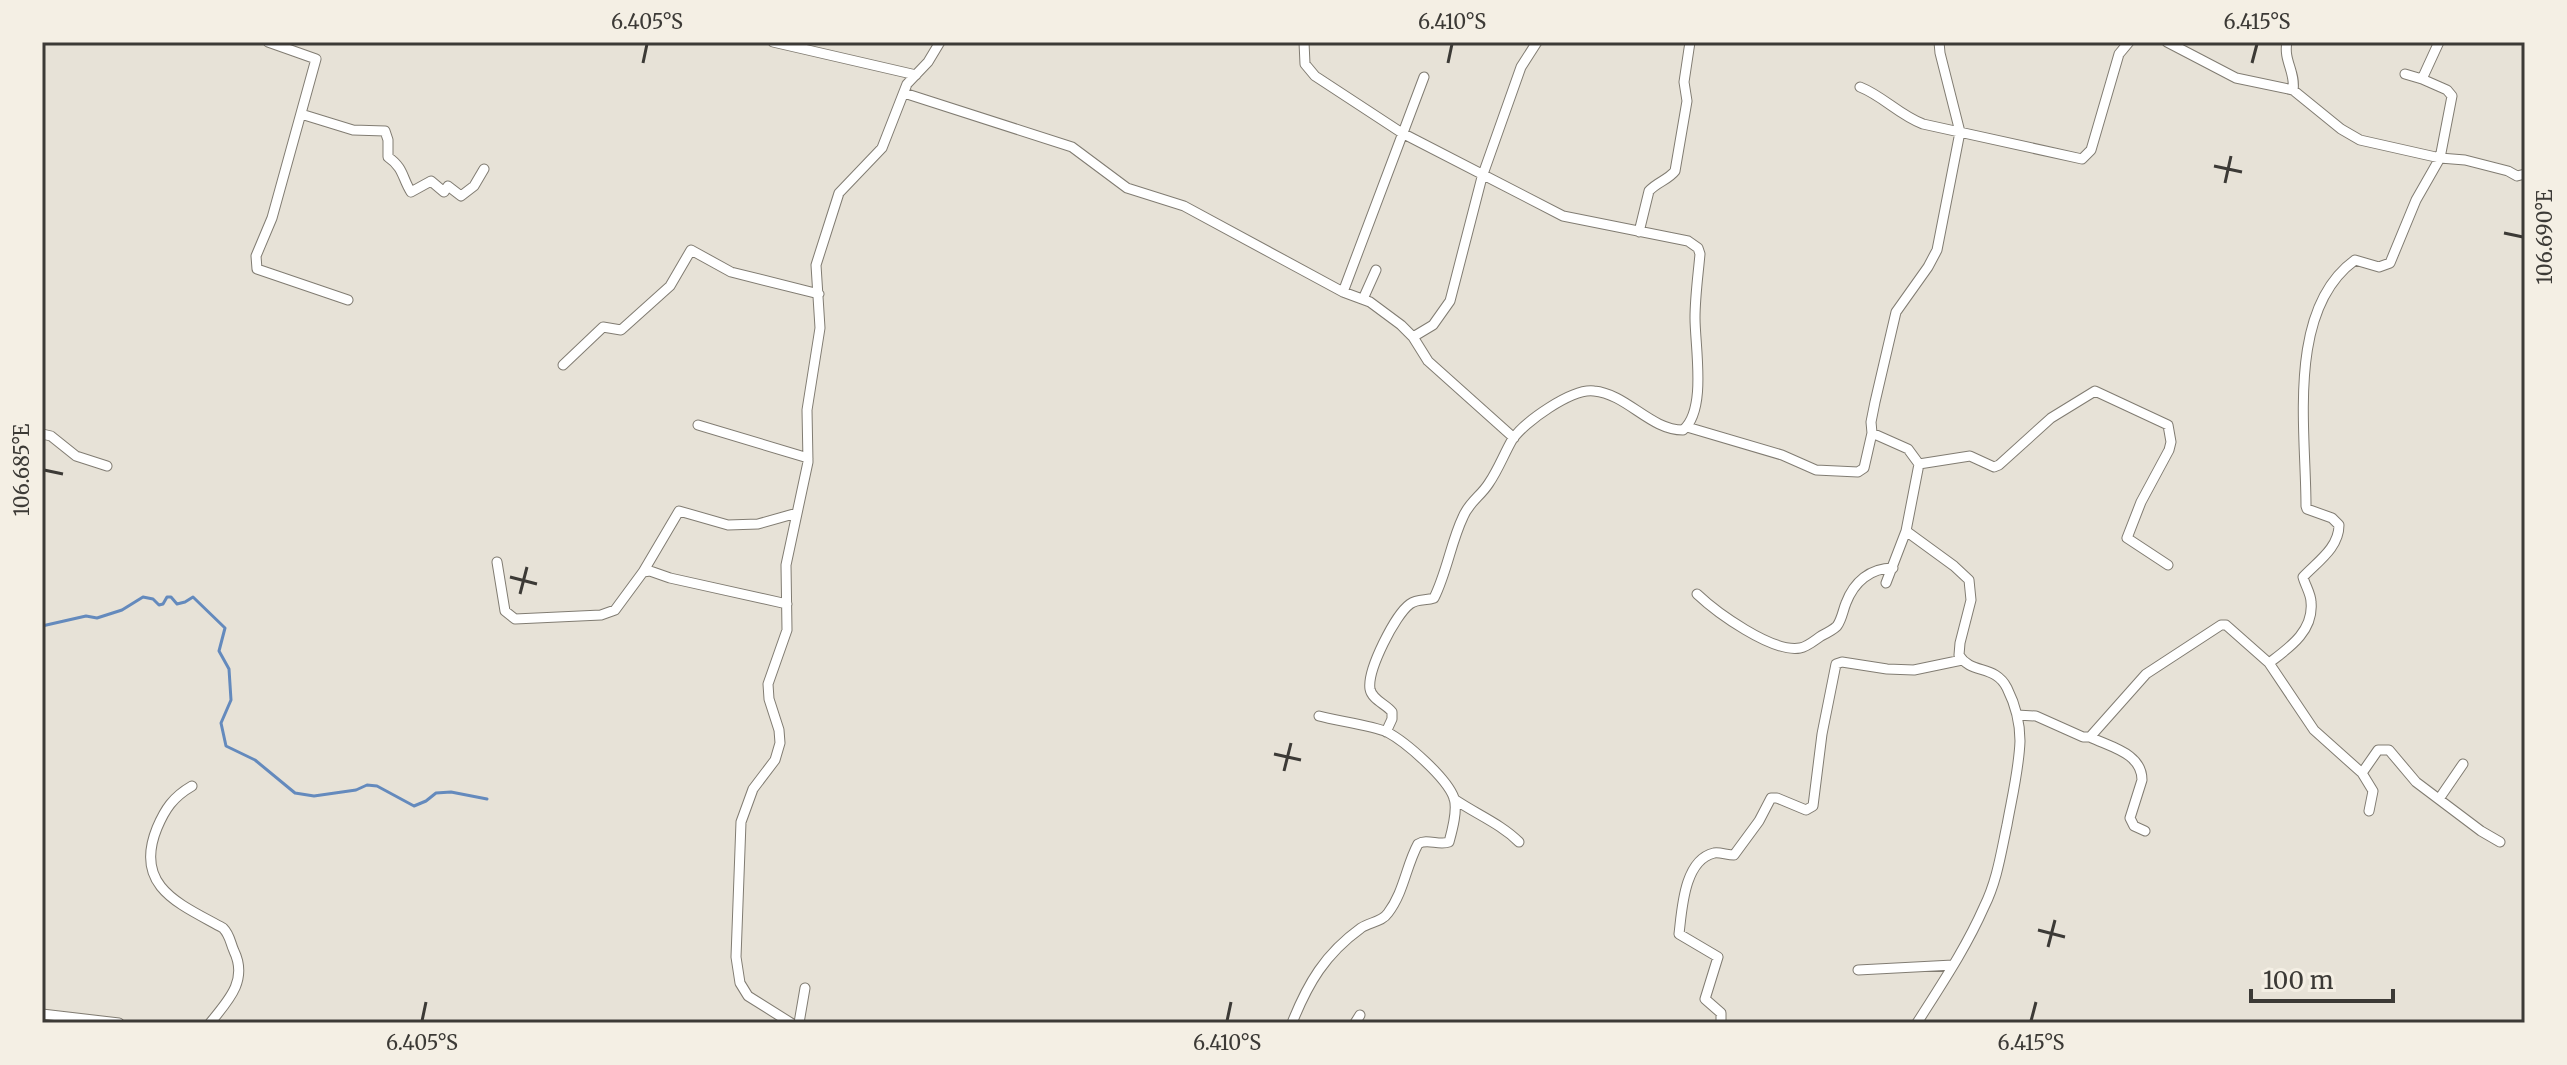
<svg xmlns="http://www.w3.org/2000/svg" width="2567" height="1065" font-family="Merriweather,serif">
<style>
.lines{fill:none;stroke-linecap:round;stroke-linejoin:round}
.stream{stroke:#648abd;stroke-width:3}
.minor-casing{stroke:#817c72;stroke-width:11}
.minor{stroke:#fff;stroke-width:9}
.ticks{fill:none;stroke:#3c3a36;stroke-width:3}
.neatline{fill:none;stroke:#3c3a36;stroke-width:3}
.ticks-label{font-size:20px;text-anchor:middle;fill:#3c3a36}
</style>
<rect width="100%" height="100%" fill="#e7e2d7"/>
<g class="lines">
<path class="stream" d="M 42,626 L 86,616 L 97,618 L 122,610 L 143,597 L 153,599 L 159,605 L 163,604 L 167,597 L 171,597 L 177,604 L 185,602 L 193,597 L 225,628 L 219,651 L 229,669 L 231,700 L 221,723 L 226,746 L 255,760 L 295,793 L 314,796 L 356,790 L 367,785 L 377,786 L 414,806 L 426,801 L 436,793 L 451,792 L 487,799"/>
<g class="minor-casing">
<path id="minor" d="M 268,42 L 316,59 L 272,218 L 256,256 L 257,269 L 348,300
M 773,42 L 916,75
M 1304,42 L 1305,64 L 1315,76 L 1402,133 L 1563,216 L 1688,241 L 1698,248 L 1700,254 C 1698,276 1695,297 1695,318 C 1695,347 1707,410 1683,430 C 1650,430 1627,394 1594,391 C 1572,388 1524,422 1512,440 C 1504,454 1498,470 1489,483 C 1481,496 1469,502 1463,517 C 1451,542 1447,572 1434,598 C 1426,601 1418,598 1410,604 C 1395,615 1367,670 1370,689 C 1372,700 1386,704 1392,712 L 1392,719 L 1386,732
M 2167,42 L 2236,78 L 2293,90 L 2341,129 L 2360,140 L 2440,158 L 2465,160 L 2508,171 L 2517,176 L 2525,174
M 2287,42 C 2283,60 2296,73 2293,90
M 2405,74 L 2422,79 L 2439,42
M 1860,87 C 1883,96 1899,115 1923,124 L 2082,159 L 2091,150 L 2119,54 L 2129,42
M 904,93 L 1072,147 L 1127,188 L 1184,206 L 1343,292 L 1370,302 L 1401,325 L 1413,337 L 1428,361 L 1514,438
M 301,114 L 353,130 L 385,131 L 388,140 L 388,157 C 404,168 402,178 411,192 L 431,181 L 444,192 L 448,186 L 461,196 L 474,186 L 484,169
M 1639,232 L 1649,191 C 1657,182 1668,180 1675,171 L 1687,101 L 1684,82 L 1690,42
M 1343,292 L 1424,77
M 1363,299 L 1376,270
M 1413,337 L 1433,325 L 1450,301 L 1482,177 L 1521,67 L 1537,42
M 563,365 L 603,327 L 621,330 L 670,286 L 691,250 L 731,272 L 819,294
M 698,425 L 808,458
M 1687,427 L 1782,455 L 1816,470 L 1858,472 L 1864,468 L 1872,433 L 1871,422 L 1875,402 L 1896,312 L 1928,267 L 1937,250 L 1960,132 L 1940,53 L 1939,42
M 1872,433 L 1908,449 L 1919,464 L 1906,531 L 1954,566 L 1969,580 L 1971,600 L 1960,643 L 1959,655 C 1971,675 1995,664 2007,688 C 2015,704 2020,723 2020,741 C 2019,769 2012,797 2007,825 C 2001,853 1997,881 1984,907 C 1966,948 1941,985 1917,1023
M 42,434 L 51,436 L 76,456 L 107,466
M 1919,464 L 1970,456 L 1994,467 L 1999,465 L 2051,418 L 2095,391 L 2168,425 L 2171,442 L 2169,450 L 2141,502 L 2127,538 L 2168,565
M 497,562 L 505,611 L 515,619 L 601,615 L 615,610 L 643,572 L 679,511 L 728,525 L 758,524 L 797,513
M 643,572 L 650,571 L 670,578 L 787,604
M 1886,583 L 1906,531
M 1697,594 C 1716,612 1772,653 1800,648 C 1807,647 1815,640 1821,636 C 1827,633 1833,630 1837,626 C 1842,619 1843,610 1846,603 C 1854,582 1870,568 1893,568
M 2269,663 C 2289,648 2314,631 2311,602 C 2311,594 2305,585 2303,577 C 2317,562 2339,548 2339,525 L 2332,518 L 2307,509 L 2306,506 C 2306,430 2286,310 2355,260 L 2379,267 L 2390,263 L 2416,200 L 2440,158 L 2452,96 L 2447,90 L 2422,79
M 2017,715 L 2036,716 L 2083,737 L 2090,737 L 2146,674 L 2221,625 L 2226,625 L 2269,663 L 2314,730 L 2362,773 L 2373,791 L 2369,811
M 2090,737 C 2110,747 2142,753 2142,780 L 2130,818 L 2134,826 L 2145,831
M 2362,773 L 2378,750 L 2389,750 L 2416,782 L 2481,831 L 2500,842
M 192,786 C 173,797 165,809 157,828 C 133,887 180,904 223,928 C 230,935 230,942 234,951 C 248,980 229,1000 210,1023
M 1454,799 C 1476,814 1501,824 1519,842
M 2439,799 L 2463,764
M 1858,970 L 1953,965
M 42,1014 L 119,1023
M 791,1023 L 748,996 L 740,983 L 736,957 L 741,822 L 753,789 L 775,760 L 780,743 L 779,730 L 769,699 L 768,684 L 787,630 L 786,565 L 808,462 L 807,410 L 820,328 L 816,265 L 839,193 L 882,148 L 907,84 L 928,62 L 940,42
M 799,1023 L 805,988
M 1292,1023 C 1308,983 1325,954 1361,928 C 1370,922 1382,922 1388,913 C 1404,892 1406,866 1418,844 C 1427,838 1439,846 1449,842 C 1452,831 1458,810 1454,798 C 1447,778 1406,742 1387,732 C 1371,725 1337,721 1319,716
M 1355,1023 L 1360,1015
M 1721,1023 L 1721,1013 L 1705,999 L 1718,957 L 1679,934 C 1682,909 1684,860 1714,853 C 1720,852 1727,855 1734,855 L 1759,821 L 1771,798 L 1777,798 L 1806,810 L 1813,806 L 1822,734 L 1836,664 L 1842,662 L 1887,669 L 1914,670 L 1962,660"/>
</g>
<use href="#minor" class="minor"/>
</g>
<path class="ticks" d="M 643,63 L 647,44M 1448,63 L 1452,44M 2252,63 L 2257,44M 2214,166 L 2242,172M 2225,183 L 2231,156M 2504,233 L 2523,237M 44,470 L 63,474M 510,577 L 537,584M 520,594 L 527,567M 1274,754 L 1301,760M 1284,771 L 1291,743M 2038,930 L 2065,937M 2048,947 L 2055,920M 422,1021 L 426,1002M 1227,1021 L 1231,1002M 2031,1021 L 2036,1002"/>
<rect width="2567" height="1065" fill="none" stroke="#f4efe4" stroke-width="88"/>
<path d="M2251 989v12h142v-12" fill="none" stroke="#3c3a36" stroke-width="4"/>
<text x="2263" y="989" font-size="24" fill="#3c3a36" stroke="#f4efe4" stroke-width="6" paint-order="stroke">100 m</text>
<rect x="44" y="44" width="2479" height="977" class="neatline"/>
<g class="ticks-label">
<text x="647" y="29">6.405°S</text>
<text x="1452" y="29">6.410°S</text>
<text x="2257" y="29">6.415°S</text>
<text transform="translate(2545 237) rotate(-90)" y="7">106.690°E</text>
<text transform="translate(22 470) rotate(-90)" y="7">106.685°E</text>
<text x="422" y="1050">6.405°S</text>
<text x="1227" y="1050">6.410°S</text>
<text x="2031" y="1050">6.415°S</text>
</g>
</svg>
